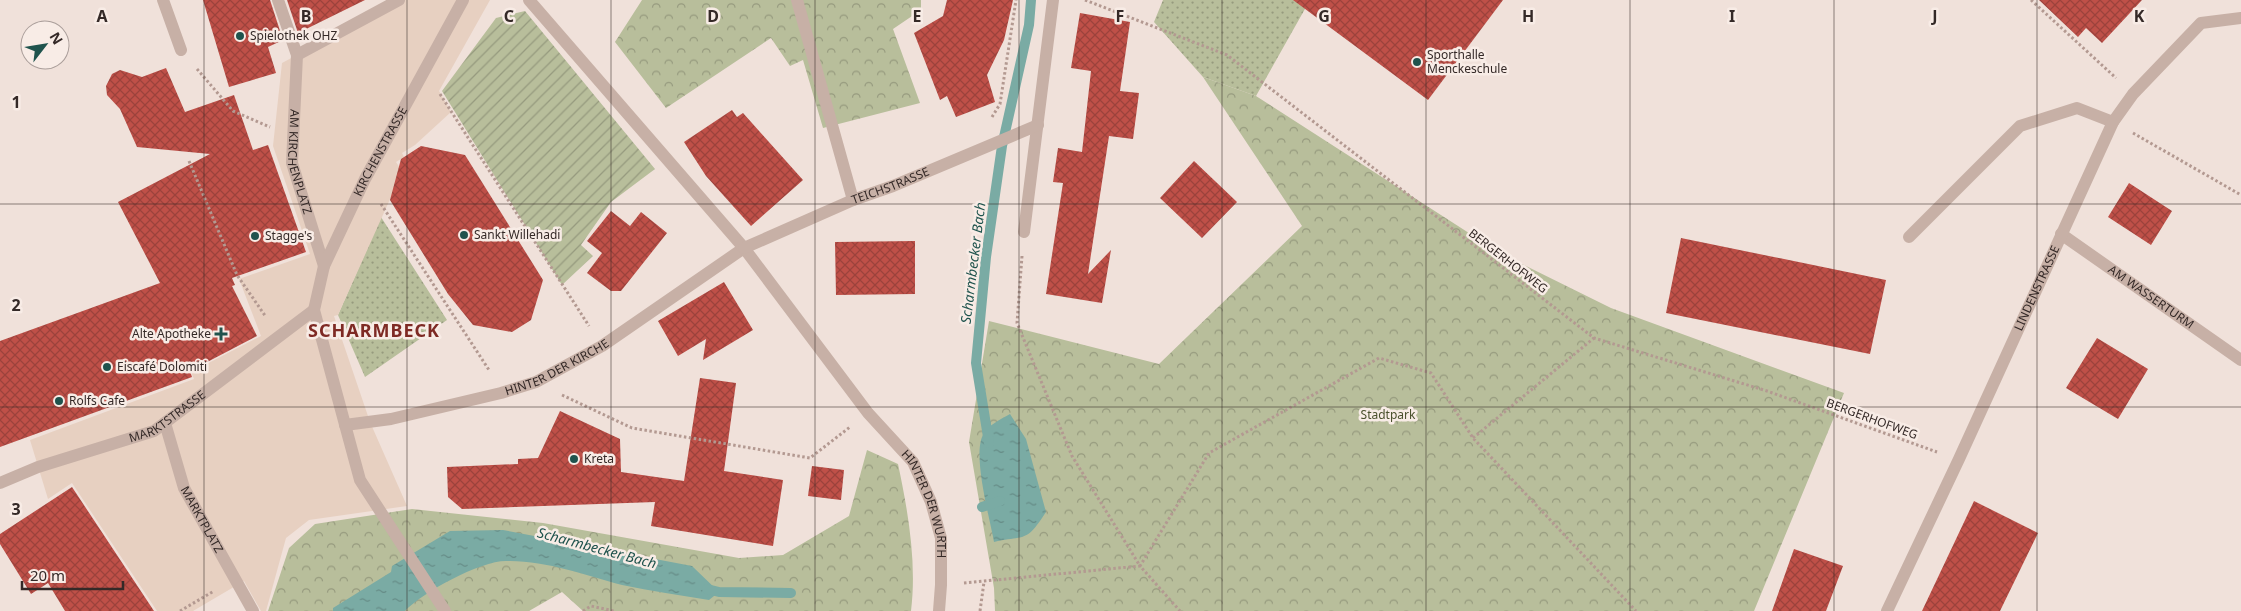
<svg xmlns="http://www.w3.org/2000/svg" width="2241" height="611" font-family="'Noto Sans',sans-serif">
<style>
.grass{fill:url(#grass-dots)}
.park{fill:url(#park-crowns)}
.garden{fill:url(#garden-furrows)}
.plaza{fill:#e7d0c1}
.water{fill:url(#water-ripples)}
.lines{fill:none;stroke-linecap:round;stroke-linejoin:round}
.stream{stroke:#7aaba4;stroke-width:10}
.building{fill:url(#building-cross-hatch)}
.path{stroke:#b39991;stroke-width:3;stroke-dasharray:2.5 2.5;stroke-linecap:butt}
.service{stroke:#c7b0a6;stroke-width:12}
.pedestrian{stroke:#c7b0a6;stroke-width:12}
.minor{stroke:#c7b0a6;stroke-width:12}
.grid{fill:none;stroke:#342927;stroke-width:1;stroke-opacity:0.55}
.poi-dot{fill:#1f534d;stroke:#f8ece6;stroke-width:2}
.labels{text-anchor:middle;stroke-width:5;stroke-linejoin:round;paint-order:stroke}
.poi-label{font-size:12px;fill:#342927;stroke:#f8ece6;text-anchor:start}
.street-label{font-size:12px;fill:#342927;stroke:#f8ece6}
.park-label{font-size:12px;fill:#4a502c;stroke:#f8ece6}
.water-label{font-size:14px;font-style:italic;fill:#1f534d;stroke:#f8ece6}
.district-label{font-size:18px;font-weight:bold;letter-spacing:1px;fill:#7e2a24;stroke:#f8ece6}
.grid-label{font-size:16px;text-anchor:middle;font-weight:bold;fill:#342927;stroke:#f8ece6;stroke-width:5;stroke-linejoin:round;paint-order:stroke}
</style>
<defs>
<pattern id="grass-dots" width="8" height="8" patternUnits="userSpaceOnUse" patternTransform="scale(1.25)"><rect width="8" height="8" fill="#b8be9b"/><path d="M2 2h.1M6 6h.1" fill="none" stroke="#969a7e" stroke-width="1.8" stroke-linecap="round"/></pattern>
<pattern id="park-crowns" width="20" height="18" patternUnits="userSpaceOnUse" patternTransform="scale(1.25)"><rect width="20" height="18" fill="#b8be9b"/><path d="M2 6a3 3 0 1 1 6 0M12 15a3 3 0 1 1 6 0" fill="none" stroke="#969a7e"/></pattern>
<pattern id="garden-furrows" width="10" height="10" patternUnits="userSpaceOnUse" patternTransform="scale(1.25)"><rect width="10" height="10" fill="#b8be9b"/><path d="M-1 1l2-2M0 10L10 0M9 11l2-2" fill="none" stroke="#969a7e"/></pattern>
<pattern id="water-ripples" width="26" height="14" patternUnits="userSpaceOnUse" patternTransform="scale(1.25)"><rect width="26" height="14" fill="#7aaba4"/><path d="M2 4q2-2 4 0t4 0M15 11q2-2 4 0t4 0" fill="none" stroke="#658b86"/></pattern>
<pattern id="building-cross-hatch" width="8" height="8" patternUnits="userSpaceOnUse" patternTransform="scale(1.25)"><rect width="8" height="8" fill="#bf5048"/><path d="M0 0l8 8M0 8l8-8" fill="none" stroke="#9c423c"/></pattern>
</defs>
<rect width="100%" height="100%" fill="#f0e1da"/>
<path class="grass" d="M 1163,0 L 1310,0 L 1256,96 L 1203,77 L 1154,22 Z
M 381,217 L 447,320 L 365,377 L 338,315 Z"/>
<path class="park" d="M 642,0 L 921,0 L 921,10 L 893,29 L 920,103 L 823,128 L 803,60 L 790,66 L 771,38 L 666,108 L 615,42 Z
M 1203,77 L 1256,96 L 1500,253 L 1611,308 L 1844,393 L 1754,611 L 995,611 L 994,588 L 969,442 L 989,321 L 1159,364 L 1302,226 Z
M 867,450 L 898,464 C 908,511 917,563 911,611 L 583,611 L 562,592 L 529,611 L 268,611 L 289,548 L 315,524 L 412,509 L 543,523 L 739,558 L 783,555 L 849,516 Z"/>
<path class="garden" d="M 525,11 L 655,169 L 611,202 L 581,245 L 593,256 L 562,285 L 442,91 L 496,18 Z"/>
<path class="plaza" d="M 399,0 L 490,0 L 439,91 L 451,112 L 415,145 L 402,153 L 404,157 L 396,162 L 412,186 L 391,197 L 338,315 L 334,316 L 370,422 L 407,506 L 309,520 L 286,538 L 266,611 L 261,611 L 244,581 L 193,611 L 157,611 L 72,483 L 48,499 L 30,440 L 194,379 L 191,372 L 261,336 L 239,279 L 310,254 L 273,146 L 282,63 Z"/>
<path class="water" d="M 1010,414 L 1026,439 L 1046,512 C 1026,543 1026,535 994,542 C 990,519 972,455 983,435 C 988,425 1001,419 1010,414 Z
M 503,530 L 692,566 L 719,592 L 709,600 C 680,595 651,591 622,585 C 585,575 545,560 506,561 C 480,561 423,592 405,611 L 333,611 L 333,608 L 391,572 L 392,566 L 450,531 Z"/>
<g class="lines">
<path class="stream" d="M 989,443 L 976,363 L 986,257 L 1002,146 L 1029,25 L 1031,0
M 982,507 L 1000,501
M 707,589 L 719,592 L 791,593"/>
</g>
<path class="building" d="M 203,0 L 270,0 L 283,40 L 268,47 L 276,73 L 229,87 Z
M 287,0 L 365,0 L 298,33 Z
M 947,0 L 1013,0 L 1004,40 L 987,75 L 995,102 L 956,117 L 947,96 L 940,100 L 914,33 L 943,16 Z
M 1293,0 L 1503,0 L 1428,100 Z
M 2039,0 L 2142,0 L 2102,43 L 2086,28 L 2078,37 Z
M 1080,13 L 1130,22 L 1120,91 L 1139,93 L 1133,139 L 1109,136 L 1088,274 L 1111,250 L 1102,303 L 1046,294 L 1063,183 L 1053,182 L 1058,148 L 1082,152 L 1091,71 L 1071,68 Z
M 166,68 L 185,112 L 234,95 L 253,150 L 268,145 L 306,252 L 232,278 L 235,285 L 232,286 L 257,336 L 190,371 L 192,377 L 0,447 L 0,341 L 160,283 L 118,202 L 210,154 L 137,147 L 120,109 L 107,95 L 106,86 L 112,74 L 120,70 L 142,77 Z
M 732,110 L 737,117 L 743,113 L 803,180 L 751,226 L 706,176 L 684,142 Z
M 421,146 L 465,155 L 543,280 L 531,320 L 512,332 L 473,325 L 448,294 L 390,200 L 401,159 Z
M 1194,161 L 1237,202 L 1202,238 L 1160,198 Z
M 2129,183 L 2172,211 L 2151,245 L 2108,217 Z
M 611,211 L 630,226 L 641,212 L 667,233 L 621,291 L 611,291 L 587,273 L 602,253 L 587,241 Z
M 1681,238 L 1886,280 L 1870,354 L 1666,313 Z
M 915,241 L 915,294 L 836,295 L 835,242 Z
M 724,282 L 753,330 L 703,360 L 706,339 L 678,356 L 658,321 Z
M 2097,338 L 2148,369 L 2118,419 L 2066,388 Z
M 700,378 L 736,383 L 724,471 L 783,480 L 773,546 L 651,526 L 655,502 L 462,509 L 448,497 L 447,467 L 518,464 L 518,459 L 538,458 L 560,411 L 620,439 L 621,472 L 684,481 Z
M 812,466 L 844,470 L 841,500 L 808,496 Z
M 72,487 L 154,611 L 65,611 L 48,583 L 31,594 L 0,544 L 0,534 Z
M 1974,501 L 2038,533 L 2000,611 L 1922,611 Z
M 1794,549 L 1843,566 L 1826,611 L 1772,611 Z"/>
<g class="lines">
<path class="path" d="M 1085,0 L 1227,55 L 1594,338 L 1767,391 L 1937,452
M 2031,0 L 2116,78
M 197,69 L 233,111 L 270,127
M 440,94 L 589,326
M 992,117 L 1000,104 L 1016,0
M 2133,133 L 2241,195
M 189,161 L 237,275 L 266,317
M 381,204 L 489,370
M 1022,256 L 1017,323 L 1072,456 L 1140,566 L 1209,453 L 1379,358 L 1431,373 L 1473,438 L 1636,611
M 562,395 L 632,428 L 810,458 L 850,427
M 1473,438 L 1594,338
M 964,583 L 1140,566 L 1180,611
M 180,611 L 214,591
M 583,611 L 591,606 L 614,611
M 980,611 L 984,582"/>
<path class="service" d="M 163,0 L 181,50
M 797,0 L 853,200
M 1909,237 L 2020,126 L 2077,108 L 2113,122"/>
<g class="pedestrian">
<path id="s1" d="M 278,0 L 297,55 L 292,163 L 324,266"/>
<path d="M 297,55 L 399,0"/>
<path id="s2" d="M 165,423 L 184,488 L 253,611"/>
<path id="s3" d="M 345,425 L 391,419 L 501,393 L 536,382 L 602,346 L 744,248"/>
<path id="s4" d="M 0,483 L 38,467 L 154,431 L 314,310"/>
<path id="s5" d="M 445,611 L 360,480 L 314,310 L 324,266 L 365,179 L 463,0"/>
</g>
<g class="minor">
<path id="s6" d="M 529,0 L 744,248 L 868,413 L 913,462 L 931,502 L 941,538 L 941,585 L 939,611"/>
<path d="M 1024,232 L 1053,0"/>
<path id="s7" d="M 2061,234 L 2241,360"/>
<path id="s8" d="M 744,248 L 853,200 L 893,186 L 1038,125"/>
<path id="s9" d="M 1887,611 L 1959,459 L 2113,122 L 2133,94 L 2201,23 L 2241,18"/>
</g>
</g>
<path class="grid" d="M 204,0 L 204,611M 407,0 L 407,611M 611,0 L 611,611M 815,0 L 815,611M 1019,0 L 1019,611M 1222,0 L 1222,611M 1426,0 L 1426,611M 1630,0 L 1630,611M 1834,0 L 1834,611M 2037,0 L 2037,611M 0,204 L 2241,204M 0,407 L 2241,407"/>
<g class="poi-dot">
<circle cx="240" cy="36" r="5"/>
<circle cx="1417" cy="62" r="5"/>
<circle cx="464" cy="235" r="5"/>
<circle cx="255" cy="236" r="5"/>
<path d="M218.5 326.5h5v5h5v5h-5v5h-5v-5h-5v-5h5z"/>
<circle cx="107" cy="367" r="5"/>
<circle cx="59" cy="401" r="5"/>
<circle cx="574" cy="459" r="5"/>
</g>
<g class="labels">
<g class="poi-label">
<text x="250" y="40">Spielothek OHZ</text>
<text x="1427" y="59">Sporthalle<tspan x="1427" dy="14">Menckeschule</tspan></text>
<text x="474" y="239">Sankt Willehadi</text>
<text x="265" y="240">Stagge's</text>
<text x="211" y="338" text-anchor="end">Alte Apotheke</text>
<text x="117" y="371">Eiscafé Dolomiti</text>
<text x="69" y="405">Rolfs Cafe</text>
<text x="584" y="463">Kreta</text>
</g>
<g class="street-label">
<text dy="4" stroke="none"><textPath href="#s5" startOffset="505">KIRCHENSTRASSE</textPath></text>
<text dy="4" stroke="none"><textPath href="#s1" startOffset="166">AM KIRCHENPLATZ</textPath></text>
<text dy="4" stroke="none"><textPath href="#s8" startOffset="159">TEICHSTRASSE</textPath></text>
<text transform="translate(1508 261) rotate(38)" y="4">BERGERHOFWEG</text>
<text dy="4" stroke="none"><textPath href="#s9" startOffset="356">LINDENSTRASSE</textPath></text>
<text dy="4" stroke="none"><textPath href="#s7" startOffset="110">AM WASSERTURM</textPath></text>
<text dy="4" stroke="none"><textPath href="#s3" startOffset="221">HINTER DER KIRCHE</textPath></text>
<text dy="4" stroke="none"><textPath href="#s4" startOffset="181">MARKTSTRASSE</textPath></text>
<text transform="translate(1872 419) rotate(20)" y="4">BERGERHOFWEG</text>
<text dy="4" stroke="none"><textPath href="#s6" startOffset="645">HINTER DER WURTH</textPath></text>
<text dy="4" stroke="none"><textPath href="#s2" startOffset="104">MARKTPLATZ</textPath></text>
</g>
<g class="park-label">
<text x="1388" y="419">Stadtpark</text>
</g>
<g class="water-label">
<text transform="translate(973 263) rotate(-83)" y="5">Scharmbecker Bach</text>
<text transform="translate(597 548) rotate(15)" y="5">Scharmbecker Bach</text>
</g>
<g class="district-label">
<text x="374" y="337">SCHARMBECK</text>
</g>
</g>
<g class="grid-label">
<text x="102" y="22">A</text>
<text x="306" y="22">B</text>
<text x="509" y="22">C</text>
<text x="713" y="22">D</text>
<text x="917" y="22">E</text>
<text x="1120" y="22">F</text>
<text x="1324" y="22">G</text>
<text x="1528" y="22">H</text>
<text x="1732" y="22">I</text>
<text x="1935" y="22">J</text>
<text x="2139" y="22">K</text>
<text x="16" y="108">1</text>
<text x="16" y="311">2</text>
<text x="16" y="515">3</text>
</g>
<g transform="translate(45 45) rotate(59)"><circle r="24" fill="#f8ece6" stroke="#aa9e9a"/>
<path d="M0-4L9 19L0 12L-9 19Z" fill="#1f534d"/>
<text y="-8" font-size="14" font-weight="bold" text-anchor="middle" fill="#342927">N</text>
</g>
<path d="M22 581v8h101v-8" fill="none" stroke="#342927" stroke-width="2.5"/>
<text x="30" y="581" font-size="15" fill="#342927" stroke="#f8ece6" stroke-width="4" paint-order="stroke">20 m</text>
</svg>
